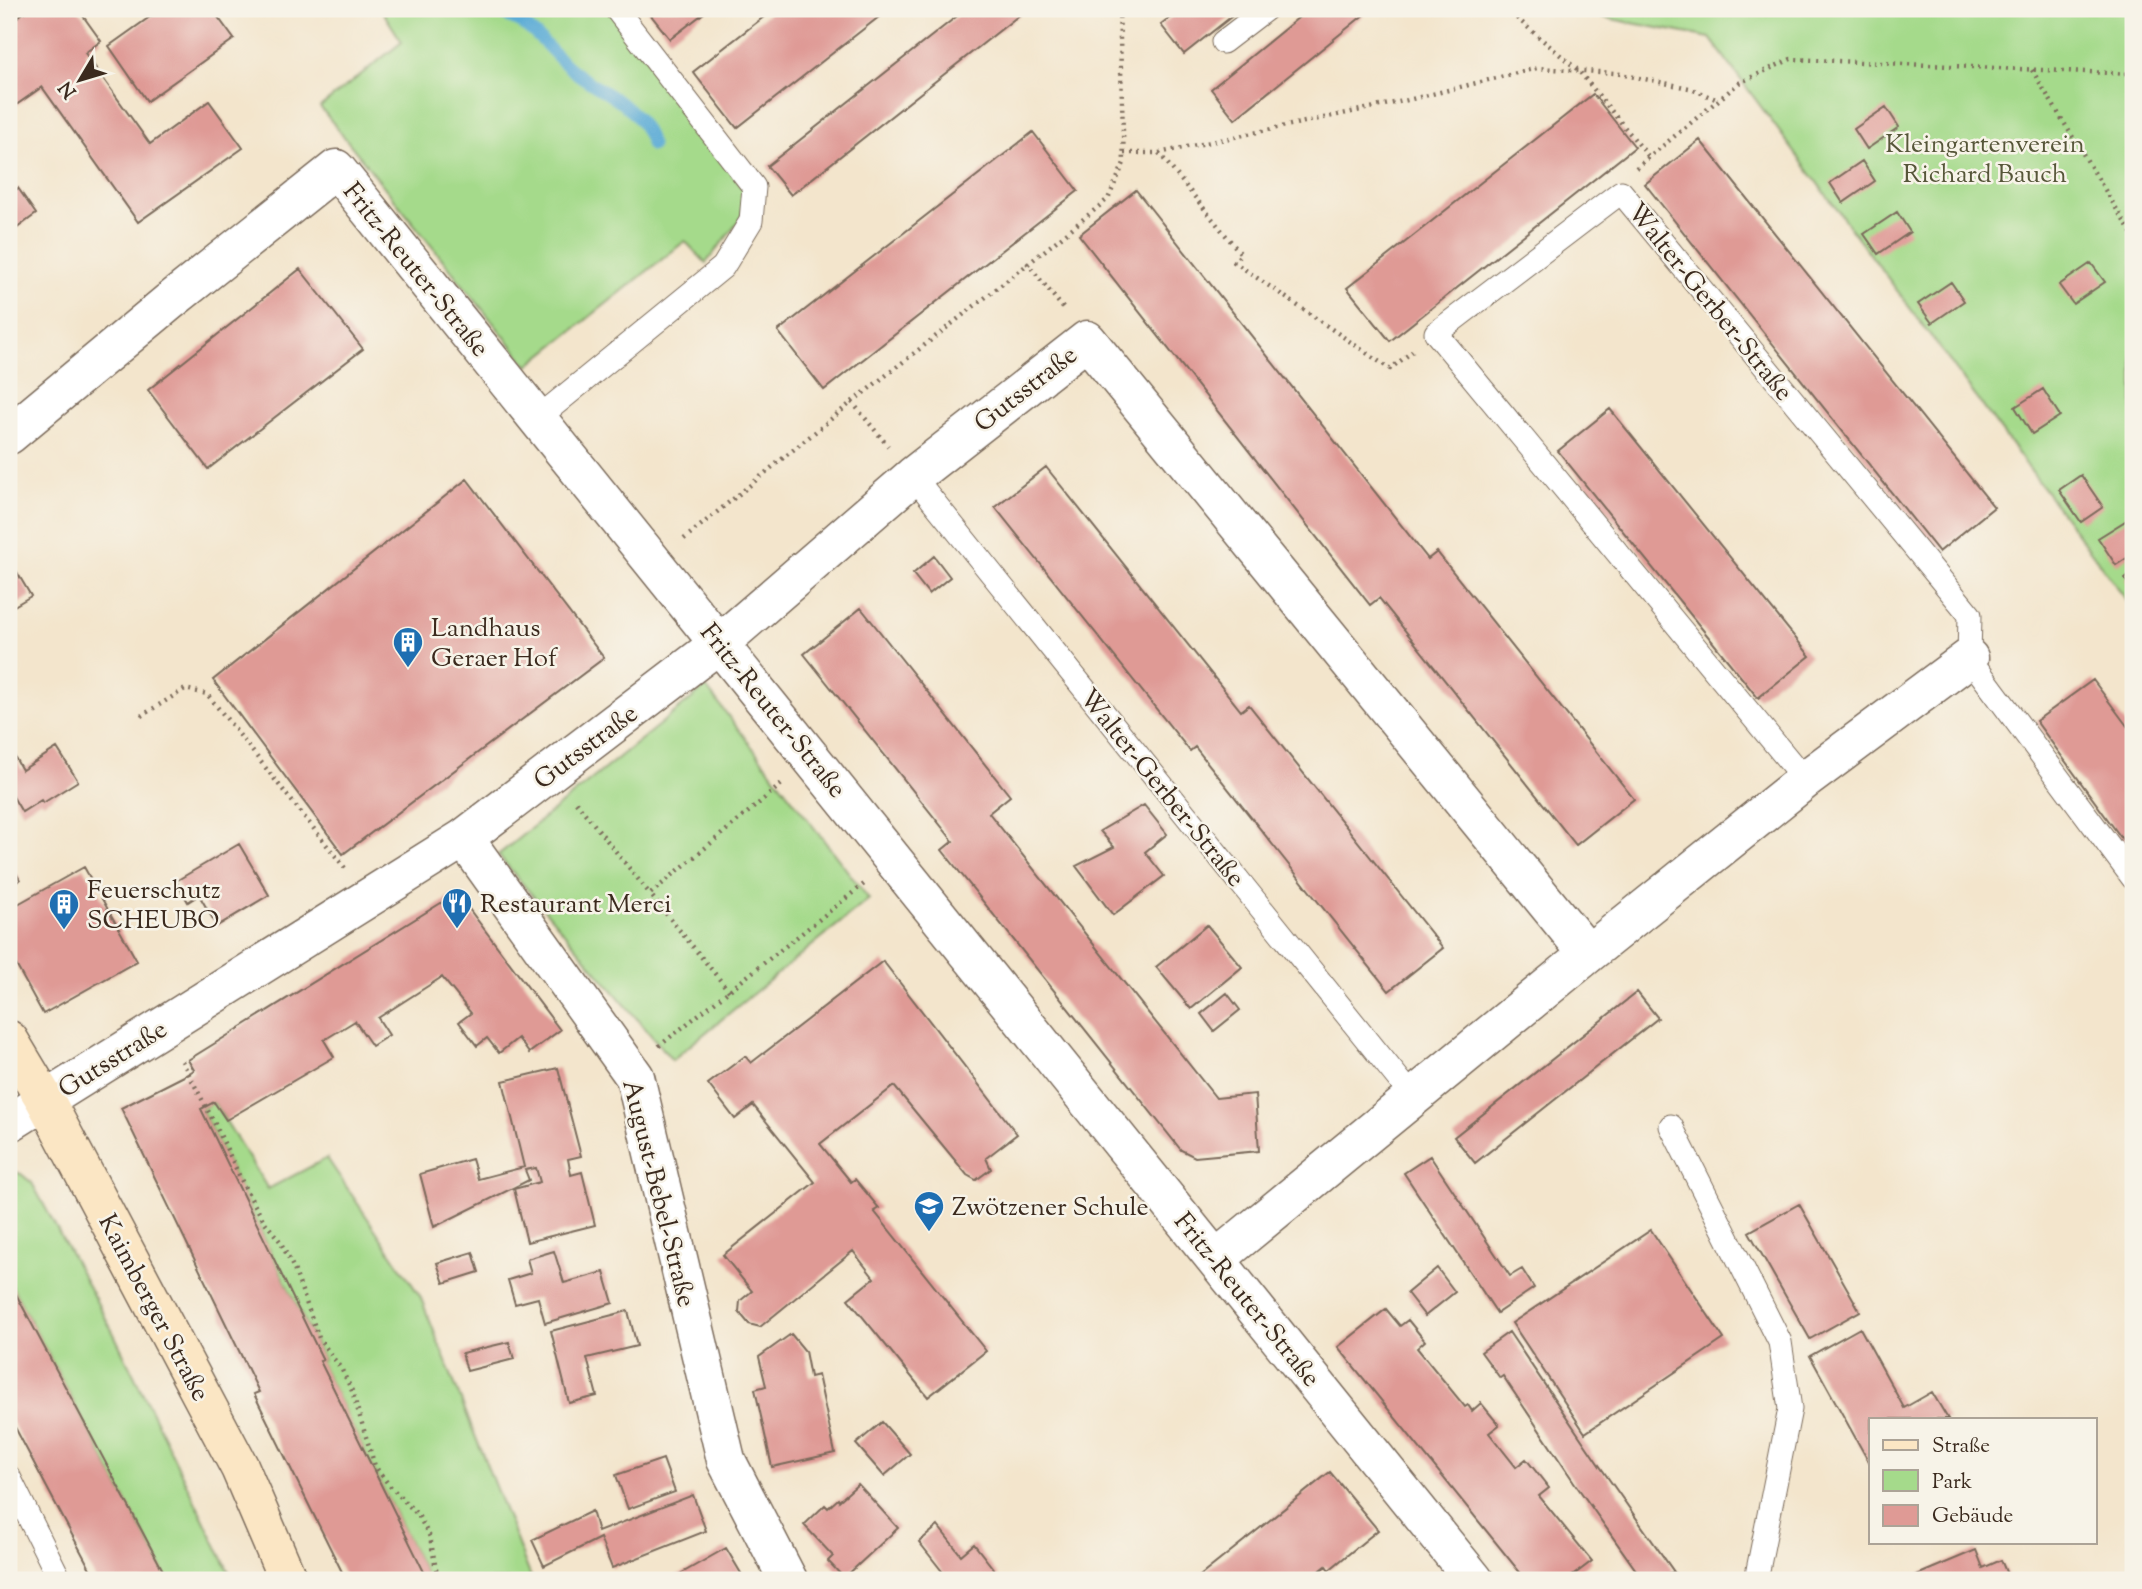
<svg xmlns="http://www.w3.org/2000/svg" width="2142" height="1589" font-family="'Sorts Mill Goudy',serif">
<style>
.green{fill:#a5da8b;stroke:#708254;stroke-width:2}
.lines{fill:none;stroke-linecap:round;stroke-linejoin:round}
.stream{stroke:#5bacd6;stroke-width:12}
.building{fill:#df9a95}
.service-casing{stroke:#7b6b5b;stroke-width:25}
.minor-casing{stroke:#7b6b5b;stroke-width:41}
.secondary-casing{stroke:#7b6b5b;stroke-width:41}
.path{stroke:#7b6b5b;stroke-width:4.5;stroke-dasharray:2 5;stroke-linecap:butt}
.service{stroke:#fff;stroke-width:23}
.minor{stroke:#fff;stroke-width:38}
.secondary{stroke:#fbe6c4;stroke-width:38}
.labels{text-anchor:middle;stroke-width:5;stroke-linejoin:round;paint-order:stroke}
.park-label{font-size:26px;fill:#565639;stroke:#f7f3e8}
.street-label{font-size:26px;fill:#3b2a1e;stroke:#f7f3e8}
.poi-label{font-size:26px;fill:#3b2a1e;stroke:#f7f3e8;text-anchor:start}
</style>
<rect width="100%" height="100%" fill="#f7f3e8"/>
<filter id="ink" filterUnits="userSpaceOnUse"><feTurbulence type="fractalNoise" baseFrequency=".0143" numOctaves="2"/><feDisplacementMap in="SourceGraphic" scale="14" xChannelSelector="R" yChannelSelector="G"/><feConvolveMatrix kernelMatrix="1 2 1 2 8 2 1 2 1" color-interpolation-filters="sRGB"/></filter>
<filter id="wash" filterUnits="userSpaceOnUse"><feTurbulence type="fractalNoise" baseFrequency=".00686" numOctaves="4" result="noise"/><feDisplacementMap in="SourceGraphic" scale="28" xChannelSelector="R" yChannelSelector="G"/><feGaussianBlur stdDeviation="1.57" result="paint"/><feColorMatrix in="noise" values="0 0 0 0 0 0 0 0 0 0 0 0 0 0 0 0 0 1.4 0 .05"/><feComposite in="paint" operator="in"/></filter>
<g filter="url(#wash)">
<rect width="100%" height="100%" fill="#f3e5cc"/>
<path class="green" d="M 381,9 L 611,9 L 744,190 L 742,217 L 706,263 L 685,241 L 528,366 L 320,107 L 402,42 Z
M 1576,9 L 2133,9 L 2133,609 L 1710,38 L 1606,18 Z
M 706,687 L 869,899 L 672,1060 L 498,855 Z
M 214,1102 L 268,1189 L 327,1158 L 420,1296 L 532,1580 L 428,1580 L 320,1362 L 323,1360 L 201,1109 Z
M 9,1170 L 21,1174 L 32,1183 L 113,1332 L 231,1576 L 224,1580 L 168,1580 L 9,1281 Z"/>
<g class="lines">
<path class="stream" d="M 491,9 C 500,14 511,17 520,23 C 540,34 554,56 572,70 C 603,95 640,103 652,146"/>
</g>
<g id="blocks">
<path class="building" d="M 29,9 L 78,9 L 101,41 L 85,53 L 150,144 L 209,101 L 243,148 L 138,222 L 42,87 L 9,110 L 9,23 Z
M 161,9 L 212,9 L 234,39 L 147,101 L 109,46 Z
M 646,9 L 709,9 L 670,39 Z
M 774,9 L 889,9 L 737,128 L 693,72 Z
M 966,9 L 1027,9 L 791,195 L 767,166 Z
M 1182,9 L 1241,9 L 1184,54 L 1161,25 Z
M 1309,9 L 1371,9 L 1235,119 L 1211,89 Z
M 1593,94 L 1635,147 L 1390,341 L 1347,288 Z
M 1886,107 L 1899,127 L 1867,149 L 1854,129 Z
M 1033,132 L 1078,191 L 824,390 L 778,331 Z
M 1700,140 L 1994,507 L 1939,552 L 1645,184 Z
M 1862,161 L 1875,181 L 1843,203 L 1830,183 Z
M 18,188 L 36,214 L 9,234 L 9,195 Z
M 1136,190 L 1428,559 L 1437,552 L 1634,799 L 1576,845 L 1379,598 L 1370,605 L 1079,235 Z
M 1897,212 L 1910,232 L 1878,254 L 1864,234 Z
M 2091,263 L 2105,282 L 2073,304 L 2059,285 Z
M 300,269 L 363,349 L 208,469 L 148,390 Z
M 1951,282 L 1964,301 L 1932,323 L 1918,304 Z
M 2043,389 L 2060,416 L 2032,434 L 2015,407 Z
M 1610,409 L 1810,656 L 1758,698 L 1558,451 Z
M 1046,467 L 1241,711 L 1249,705 L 1443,948 L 1389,991 L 1195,747 L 1190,751 L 995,507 Z
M 2081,475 L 2103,507 L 2081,522 L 2059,490 Z
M 467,479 L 604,658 L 343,854 L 213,680 Z
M 2127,520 L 2133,530 L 2133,554 L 2116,565 L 2098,538 Z
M 934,556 L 950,577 L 929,594 L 913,574 Z
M 11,562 L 31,596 L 9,609 L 9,563 Z
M 2133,573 L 2133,593 L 2125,579 Z
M 861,608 L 1010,796 L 989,813 L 1216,1098 L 1255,1094 L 1259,1151 L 1195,1157 L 1181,1150 L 942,850 L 953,841 L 804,654 Z
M 2093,680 L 2133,734 L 2133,854 L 2036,721 Z
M 9,747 L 22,770 L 57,748 L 78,781 L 43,803 L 41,800 L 22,812 L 9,790 Z
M 1144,805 L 1167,834 L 1145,852 L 1164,876 L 1113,915 L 1076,866 L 1114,847 L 1100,831 Z
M 239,844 L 269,895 L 217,926 L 199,895 L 188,902 L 176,881 Z
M 9,861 L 20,880 L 9,887 Z
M 84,867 L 137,961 L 43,1014 L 9,952 L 9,909 Z
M 457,893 L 560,1030 L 529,1053 L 518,1038 L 499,1053 L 487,1038 L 477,1046 L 459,1022 L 471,1013 L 442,977 L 378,1018 L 389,1035 L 372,1046 L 355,1021 L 324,1040 L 334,1057 L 226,1120 L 214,1102 L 201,1109 L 323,1360 L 320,1361 L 428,1580 L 346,1580 L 254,1394 L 259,1392 L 121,1108 L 184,1076 L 194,1070 L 188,1060 Z
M 1207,925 L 1242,967 L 1191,1009 L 1156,967 Z
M 883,961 L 1017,1134 L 986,1158 L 991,1169 L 976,1180 L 967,1175 L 894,1086 L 820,1144 L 851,1182 L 855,1179 L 879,1208 L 874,1211 L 986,1351 L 928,1397 L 848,1299 L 874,1278 L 853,1251 L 760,1327 L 749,1324 L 739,1312 L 740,1301 L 752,1291 L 723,1255 L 815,1182 L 753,1105 L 735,1119 L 708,1084 L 745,1056 L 751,1063 Z
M 1637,992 L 1658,1018 L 1475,1163 L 1454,1137 Z
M 1227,993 L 1240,1010 L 1214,1031 L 1201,1014 Z
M 558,1068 L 581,1156 L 568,1159 L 571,1175 L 582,1172 L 595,1225 L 527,1242 L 514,1189 L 540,1182 L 536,1168 L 525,1170 L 529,1180 L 434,1227 L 420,1174 L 472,1159 L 478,1179 L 524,1167 L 503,1081 Z
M 1430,1156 L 1510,1276 L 1522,1269 L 1534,1288 L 1497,1313 L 1404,1173 Z
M 1799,1204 L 1860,1311 L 1810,1339 L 1749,1232 Z
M 1651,1230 L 1724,1339 L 1585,1433 L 1512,1323 Z
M 554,1251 L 564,1283 L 604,1272 L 613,1303 L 545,1323 L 538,1298 L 515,1304 L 508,1280 L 531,1273 L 527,1259 Z
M 473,1252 L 479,1272 L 444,1283 L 437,1263 Z
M 1437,1268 L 1455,1292 L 1425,1316 L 1407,1293 Z
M 9,1281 L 168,1580 L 96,1580 L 9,1416 Z
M 1386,1309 L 1400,1326 L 1408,1320 L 1425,1341 L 1417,1348 L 1465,1407 L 1468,1405 L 1472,1411 L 1481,1403 L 1499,1425 L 1489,1433 L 1516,1467 L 1526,1459 L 1549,1488 L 1539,1496 L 1592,1561 L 1567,1580 L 1526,1580 L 1338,1347 Z
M 628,1311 L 637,1346 L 587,1358 L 597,1396 L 569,1403 L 551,1331 Z
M 1860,1328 L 1904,1408 L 1932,1392 L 1948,1419 L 1871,1419 L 1871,1466 L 1810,1356 Z
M 1509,1332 L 1599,1465 L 1674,1572 L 1643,1580 L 1576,1485 L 1503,1376 L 1500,1378 L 1481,1352 Z
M 791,1334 L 805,1351 L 810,1377 L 818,1375 L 835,1453 L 772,1467 L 755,1389 L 766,1386 L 759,1357 Z
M 509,1342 L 514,1359 L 467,1371 L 462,1353 Z
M 882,1422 L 910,1454 L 884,1476 L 856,1444 Z
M 663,1459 L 675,1492 L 628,1509 L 616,1475 Z
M 1330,1472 L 1378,1530 L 1329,1570 L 1326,1566 L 1308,1580 L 1195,1580 Z
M 858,1484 L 898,1528 L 844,1578 L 828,1561 L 833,1556 L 804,1525 L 825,1505 L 828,1508 L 838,1499 L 839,1501 Z
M 693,1495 L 706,1531 L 612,1568 L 600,1538 L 544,1566 L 532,1540 L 592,1511 L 598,1532 Z
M 938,1526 L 961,1555 L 974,1544 L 999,1576 L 994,1580 L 949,1580 L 919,1542 Z
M 726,1548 L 745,1580 L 677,1580 L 675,1577 Z
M 1976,1550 L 1983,1568 L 2001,1560 L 2009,1579 L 1905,1580 Z"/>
</g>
</g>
<g filter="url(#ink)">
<use href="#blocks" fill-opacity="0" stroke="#7b6b5b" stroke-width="2"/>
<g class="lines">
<g class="service-casing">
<path id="service" d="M 1223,42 L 1266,9
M 538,418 L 723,267 L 751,221 L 754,187 L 616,9
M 913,476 L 1413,1097
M 1805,780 L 1436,333 L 1621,192 L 1970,615 L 1969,658 L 2133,878
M 1671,1126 L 1780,1342 L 1790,1409 L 1756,1580
M 9,1477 L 60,1580"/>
</g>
<g class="minor-casing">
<path id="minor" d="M 9,435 L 169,302 L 336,169 L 1474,1580
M 464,838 L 635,1077 L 726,1460 L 788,1580
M 9,1123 L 464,838 L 720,643 L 913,476 L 1087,340 L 1588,954
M 1216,1259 L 1588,954 L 1805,780 L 1969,658"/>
</g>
<g class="secondary-casing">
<path id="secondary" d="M 9,1040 L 45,1100 L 240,1468 L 288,1580"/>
</g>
<path class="path" d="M 1506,9 L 1578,70 L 1649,157
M 2032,70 L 2133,236
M 1124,153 L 1159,153 L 1241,254 L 1234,262 L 1390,369 L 1413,351
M 1159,153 L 1408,100 L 1537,68 L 1615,73 L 1689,88 L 1718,100
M 1636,168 L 1739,83 L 1791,59 L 2133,74
M 1063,308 L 1028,264 L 1108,199 L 1124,163 L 1119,9
M 852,402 L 888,446
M 684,539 L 852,402 L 1028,264
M 141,716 L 185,689 L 207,694 L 345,868
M 576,802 L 650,894
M 729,991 L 650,894 L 783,783
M 659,1046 L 864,884
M 182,1061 L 216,1126 L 246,1190 L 264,1221 L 280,1241 L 294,1269 L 319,1338 L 342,1370 L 352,1391 L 375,1466 L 389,1485 L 418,1515 L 430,1537 L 438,1580"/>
<use href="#service" class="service"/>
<use href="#minor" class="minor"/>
<use href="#secondary" class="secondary"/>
</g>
</g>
<defs>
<g id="building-pin" transform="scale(1.575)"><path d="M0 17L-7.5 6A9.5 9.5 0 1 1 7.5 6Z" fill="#1f6fb2" stroke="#f7f3e8"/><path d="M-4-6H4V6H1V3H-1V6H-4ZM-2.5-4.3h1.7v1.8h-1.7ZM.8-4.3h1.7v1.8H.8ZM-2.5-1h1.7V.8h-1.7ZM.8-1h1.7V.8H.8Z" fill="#fff"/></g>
<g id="restaurant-pin" transform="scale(1.575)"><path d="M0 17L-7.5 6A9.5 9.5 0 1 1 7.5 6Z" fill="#1f6fb2" stroke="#f7f3e8"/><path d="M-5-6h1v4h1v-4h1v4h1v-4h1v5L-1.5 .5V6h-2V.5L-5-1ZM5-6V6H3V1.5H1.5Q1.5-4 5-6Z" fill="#fff"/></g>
<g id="school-pin" transform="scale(1.575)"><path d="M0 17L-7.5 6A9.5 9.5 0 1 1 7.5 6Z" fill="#1f6fb2" stroke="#f7f3e8"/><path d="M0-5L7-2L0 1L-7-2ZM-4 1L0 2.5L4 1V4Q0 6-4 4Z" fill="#fff"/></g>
</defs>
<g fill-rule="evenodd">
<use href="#building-pin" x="408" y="642"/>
<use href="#restaurant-pin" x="457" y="903"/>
<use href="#building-pin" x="64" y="904"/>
<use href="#school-pin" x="929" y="1206"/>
</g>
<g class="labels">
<g class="park-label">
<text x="1985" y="152">Kleingartenverein<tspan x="1985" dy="30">Richard Bauch</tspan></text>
</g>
<g class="street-label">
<text transform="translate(417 269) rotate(51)" y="9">Fritz-Reuter-Straße</text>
<text transform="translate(1711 301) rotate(51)" y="9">Walter-Gerber-Straße</text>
<text transform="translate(1025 388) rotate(-38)" y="9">Gutsstraße</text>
<text transform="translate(774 710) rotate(51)" y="9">Fritz-Reuter-Straße</text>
<text transform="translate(585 746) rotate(-37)" y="9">Gutsstraße</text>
<text transform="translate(1163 787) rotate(51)" y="9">Walter-Gerber-Straße</text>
<text transform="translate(112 1058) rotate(-32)" y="9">Gutsstraße</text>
<text transform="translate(660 1193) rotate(76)" y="9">August-Bebel-Straße</text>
<text transform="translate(1248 1299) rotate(51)" y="9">Fritz-Reuter-Straße</text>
<text transform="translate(155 1307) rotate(62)" y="9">Kaimberger Straße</text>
</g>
<g class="poi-label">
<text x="431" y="636">Landhaus<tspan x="431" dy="30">Geraer Hof</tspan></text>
<text x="87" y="898">Feuerschutz<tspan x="87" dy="30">SCHEUBO</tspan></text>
<text x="480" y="912">Restaurant Merci</text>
<text x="952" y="1215">Zwötzener Schule</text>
</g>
</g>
<rect width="2142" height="1589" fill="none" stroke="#f7f3e8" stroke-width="35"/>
<rect x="1869" y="1418" width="228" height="126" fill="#f7f3e8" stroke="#aca397" stroke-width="2"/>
<rect x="1883" y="1440" width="35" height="10" fill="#fbe6c4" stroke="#aca397" stroke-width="2"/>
<text x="1932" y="1452" font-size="21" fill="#3b2a1e">Straße</text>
<rect x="1883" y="1470" width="35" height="21" fill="#a5da8b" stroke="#aca397" stroke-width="2"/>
<text x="1932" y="1488" font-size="21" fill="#3b2a1e">Park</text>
<rect x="1883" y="1505" width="35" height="21" fill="#df9a95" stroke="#aca397" stroke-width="2"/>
<text x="1932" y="1522" font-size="21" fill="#3b2a1e">Gebäude</text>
<g transform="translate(80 80) rotate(232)" stroke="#f7f3e8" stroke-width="5" paint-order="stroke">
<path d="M0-5L12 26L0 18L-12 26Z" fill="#3b2a1e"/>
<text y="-10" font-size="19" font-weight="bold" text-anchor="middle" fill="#3b2a1e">N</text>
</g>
</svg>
